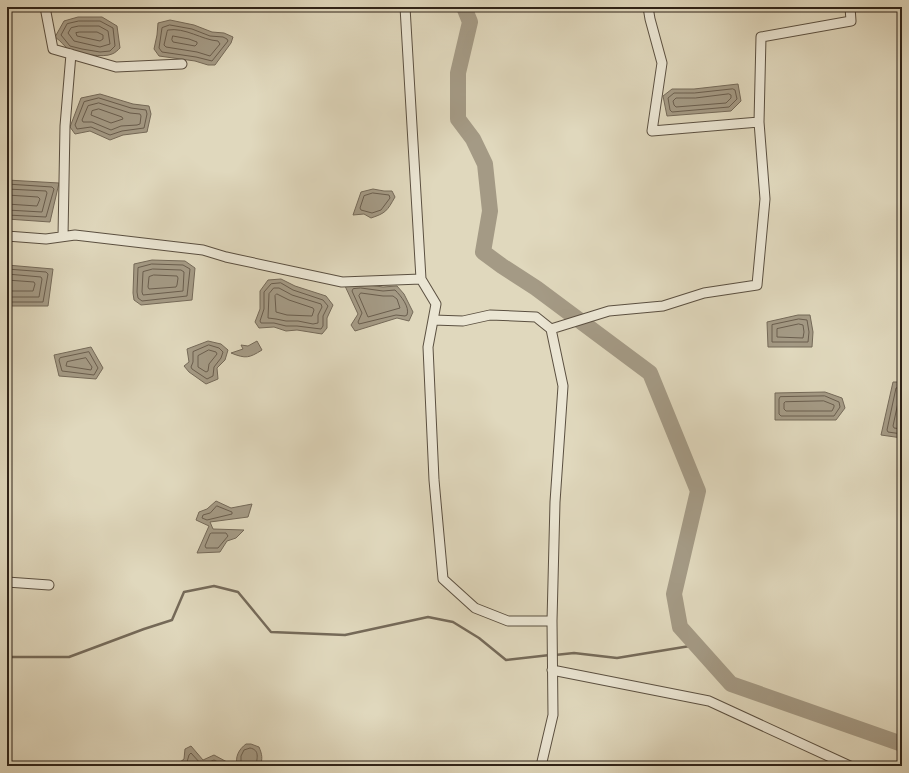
<svg xmlns="http://www.w3.org/2000/svg" width="909" height="773" font-family="Alegreya,serif">
<style>
.water{fill:#a49a85;stroke:#756a59}
.lines{fill:none;stroke-linecap:round;stroke-linejoin:round}
.shore{stroke:#6a5e4e;stroke-width:1}
.stream{stroke:#756a59;stroke-width:2.5}
.river{stroke:#a49a85;stroke-width:16}
.minor-casing{stroke:#5b5041;stroke-width:11}
.minor{stroke:#ebe6d4;stroke-width:9}
</style>
<rect width="100%" height="100%" fill="#e0d8bd"/>
<filter id="stains"><feTurbulence type="fractalNoise" baseFrequency=".005" numOctaves="4"/><feColorMatrix values="0 0 0 0 .2 0 0 0 0 .09 0 0 0 0 .02 0 0 0 .5 -.17"/></filter>
<radialGradient id="worn" r=".72"><stop offset=".6" stop-color="#630" stop-opacity="0"/><stop offset="1" stop-color="#630" stop-opacity=".3"/></radialGradient>
<path class="water" d="M 78,17 L 102,17 L 117,26 L 120,48 C 118,50 115,53 112,54 C 104,58 78,54 69,50 C 65,47 61,41 55,37 L 64,21 Z
M 170,20 L 194,25 L 212,32 L 224,33 L 233,37 L 231,43 L 215,65 L 208,65 L 195,61 L 159,56 L 154,49 L 157,35 L 158,23 Z
M 738,84 L 741,101 L 731,111 L 667,116 L 663,96 L 672,89 L 694,89 Z
M 100,94 L 133,104 L 149,106 L 151,114 L 147,132 L 123,135 L 110,140 L 90,131 L 75,134 L 70,127 L 81,98 Z
M 7,180 L 59,183 L 50,222 L 7,219 Z
M 373,189 L 384,191 L 392,191 L 395,197 C 387,211 386,213 371,218 L 364,214 L 353,215 L 361,192 Z
M 152,260 L 185,261 L 195,268 L 192,300 L 141,305 L 134,300 L 133,293 L 134,264 Z
M 7,265 L 53,269 L 48,306 L 7,306 Z
M 281,279 L 295,286 L 326,296 L 333,305 L 327,318 L 327,328 L 322,334 L 297,330 L 286,331 L 274,327 L 259,328 L 255,322 L 260,309 L 260,291 L 268,280 Z
M 361,284 L 383,287 L 397,286 L 404,294 L 413,312 L 409,321 L 397,318 L 355,331 L 351,325 L 358,314 L 345,286 Z
M 798,315 L 810,315 L 813,332 L 812,347 L 768,347 L 767,322 Z
M 208,341 L 221,344 L 228,350 L 225,360 L 217,368 L 218,379 L 206,384 L 189,372 L 184,366 L 189,362 L 187,349 Z
M 257,341 L 262,350 C 249,358 246,359 231,353 L 243,349 L 241,345 L 248,346 Z
M 91,347 L 103,368 L 96,379 L 59,376 L 54,355 Z
M 893,382 L 902,382 L 902,438 L 881,435 Z
M 825,392 L 842,398 L 845,408 L 836,420 L 775,420 L 775,393 Z
M 216,501 L 231,508 L 252,504 L 248,517 L 210,522 L 213,529 L 244,530 L 236,538 L 227,541 L 220,552 L 197,553 L 209,526 L 196,520 L 199,512 L 207,509 Z
M 246,744 L 251,744 L 259,747 C 262,754 263,759 260,766 L 238,766 C 234,758 239,749 246,744 Z
M 191,746 L 203,760 L 214,755 L 227,762 L 227,766 L 175,766 L 184,759 L 185,749 Z"/>
<g class="lines">
<path class="shore" d="M 79,21 L 100,21 L 113,28 L 115,46 L 110,51 L 100,52 L 82,49 L 70,46 L 61,35 L 67,24 Z
M 170,25 L 192,29 L 210,36 L 223,37 L 227,39 L 228,41 L 212,61 L 196,57 L 162,52 L 159,48 L 162,28 Z
M 79,26 L 99,26 L 108,31 L 110,44 L 100,47 L 74,41 L 68,33 L 71,28 Z
M 168,30 C 185,27 202,40 218,41 L 220,44 L 210,56 L 197,52 L 166,47 L 164,45 L 167,32 Z
M 80,32 L 97,32 L 103,35 L 103,39 L 100,41 L 77,36 L 76,33 Z
M 173,36 L 189,39 L 197,42 L 197,44 L 195,46 L 173,42 L 172,40 Z
M 733,89 L 735,90 L 737,99 L 729,107 L 672,112 L 670,110 L 668,98 L 674,93 L 694,93 Z
M 729,94 L 731,95 L 731,98 L 726,103 L 676,107 L 674,105 L 673,101 L 676,98 L 695,98 Z
M 99,98 L 131,108 L 146,110 L 147,114 L 144,128 L 122,131 L 110,135 L 91,127 L 77,129 L 75,125 L 84,102 Z
M 99,103 L 130,113 L 140,114 L 141,116 L 140,124 L 137,125 L 121,126 L 111,130 L 92,122 L 83,122 L 82,120 L 88,106 Z
M 99,109 L 122,117 L 123,119 L 111,123 L 91,115 L 92,111 Z
M 7,184 L 52,187 L 54,189 L 46,217 L 7,215
M 7,189 L 46,191 L 47,193 L 42,212 L 7,210
M 373,193 L 389,195 L 390,198 L 381,210 L 372,213 L 361,210 L 360,208 L 364,196 Z
M 7,195 L 38,197 L 40,199 L 37,206 L 7,204
M 152,264 L 183,265 L 190,269 L 187,296 L 142,301 L 138,298 L 137,292 L 138,268 Z
M 7,269 L 46,272 L 48,274 L 43,302 L 7,302
M 153,269 L 181,270 L 184,272 L 183,291 L 143,295 L 142,292 L 143,272 Z
M 7,274 L 41,277 L 42,279 L 39,297 L 7,297
M 154,275 L 177,276 L 178,278 L 177,285 L 176,287 L 149,289 L 148,287 L 149,277 Z
M 7,280 L 34,282 L 35,284 L 33,291 L 7,291
M 281,283 L 293,290 L 323,300 L 328,306 L 323,316 L 323,326 L 321,329 L 297,326 L 286,326 L 274,323 L 261,323 L 260,321 L 264,309 L 264,292 L 271,284 Z
M 274,288 L 279,288 L 292,295 L 321,304 L 322,307 L 318,315 L 318,323 L 313,324 L 298,321 L 286,321 L 276,319 L 268,318 L 269,294 Z
M 361,288 L 383,291 L 395,290 C 401,296 410,307 407,315 L 405,316 L 396,315 L 359,324 L 358,322 L 362,313 L 352,291 L 353,289 Z
M 361,293 L 383,296 L 393,296 L 397,299 L 400,308 L 368,317 L 359,296 Z
M 277,294 L 289,300 L 313,308 L 314,310 L 312,316 L 287,315 L 276,312 L 275,296 Z
M 799,319 L 807,320 L 809,332 L 808,342 L 772,342 L 772,325 Z
M 799,324 L 803,325 L 804,332 L 803,338 L 777,337 L 777,329 Z
M 209,345 L 219,348 L 223,352 L 221,358 L 214,367 L 213,376 L 207,379 L 192,369 L 191,367 L 193,362 L 193,352 Z
M 209,350 L 216,352 L 217,354 L 209,364 L 208,371 L 206,372 L 198,367 L 198,356 Z
M 89,352 L 98,368 L 94,375 L 62,371 L 59,360 L 60,358 Z
M 86,358 L 92,367 L 91,370 L 66,366 L 67,362 Z
M 902,386 L 896,388 L 887,430 L 888,432 L 902,434
M 902,391 L 900,393 L 893,426 L 894,428 L 902,429
M 825,396 L 839,402 L 840,407 L 834,416 L 781,416 L 779,414 L 779,399 L 780,397 Z
M 824,401 L 834,405 L 834,407 L 832,411 L 786,411 L 784,409 L 784,403 L 785,402 Z
M 217,506 L 232,512 L 232,514 L 207,520 L 202,518 L 203,515 L 210,513 Z
M 212,533 L 226,533 L 228,536 L 218,548 L 206,548 L 205,546 L 210,534 Z
M 182,766 L 187,762 L 189,755 L 191,753 L 201,764 L 204,764 L 214,760 L 222,764 L 223,766
M 241,766 L 241,756 L 244,750 L 250,748 C 260,750 257,758 256,766"/>
<path class="stream" d="M 555,655 L 574,653 L 617,658 L 696,645
M 7,659 L 10,657 L 69,657 L 144,629 L 172,620 L 184,592 L 214,586 L 238,592 L 271,632 L 345,635 L 428,617 L 453,622 L 479,638 L 506,660 L 550,655"/>
<path class="river" d="M 464,7 L 470,22 L 458,73 L 458,119 L 473,139 L 485,164 L 490,211 L 483,252 L 502,266 L 536,288 L 650,373 L 698,491 L 674,594 L 680,627 L 731,684 L 902,744"/>
<g class="minor-casing">
<path id="minor" d="M 45,7 L 53,49 L 116,67 L 182,64
M 405,7 L 421,279 L 436,304 L 428,347 L 434,480 L 443,579 L 475,608 L 508,621 L 552,621
M 648,7 L 650,19 L 662,63 L 652,131 L 759,122
M 7,236 L 46,239 L 75,235 L 203,250 L 226,257 L 342,282 L 421,279
M 63,236 L 65,126 L 71,54
M 433,320 L 463,321 L 490,315 L 536,317 L 551,329 L 609,311 L 663,306 L 704,293 L 757,285 L 765,199 L 759,122 L 761,37 L 851,21 L 850,7
M 7,582 L 49,585
M 552,670 L 709,701 L 850,766
M 541,766 L 553,715 L 552,621 L 555,502 L 563,386 L 551,329"/>
</g>
<use href="#minor" class="minor"/>
</g>
<rect width="909" height="773" fill="none" stroke="#e0d8bd" stroke-width="24"/>
<rect x="8" y="8" width="893" height="757" fill="none" stroke="#2f2318" stroke-width="2"/>
<rect x="12" y="12" width="885" height="749" fill="none" stroke="#2f2318"/>
<rect width="100%" height="100%" filter="url(#stains)"/>
<rect width="100%" height="100%" fill="url(#worn)"/>
</svg>
